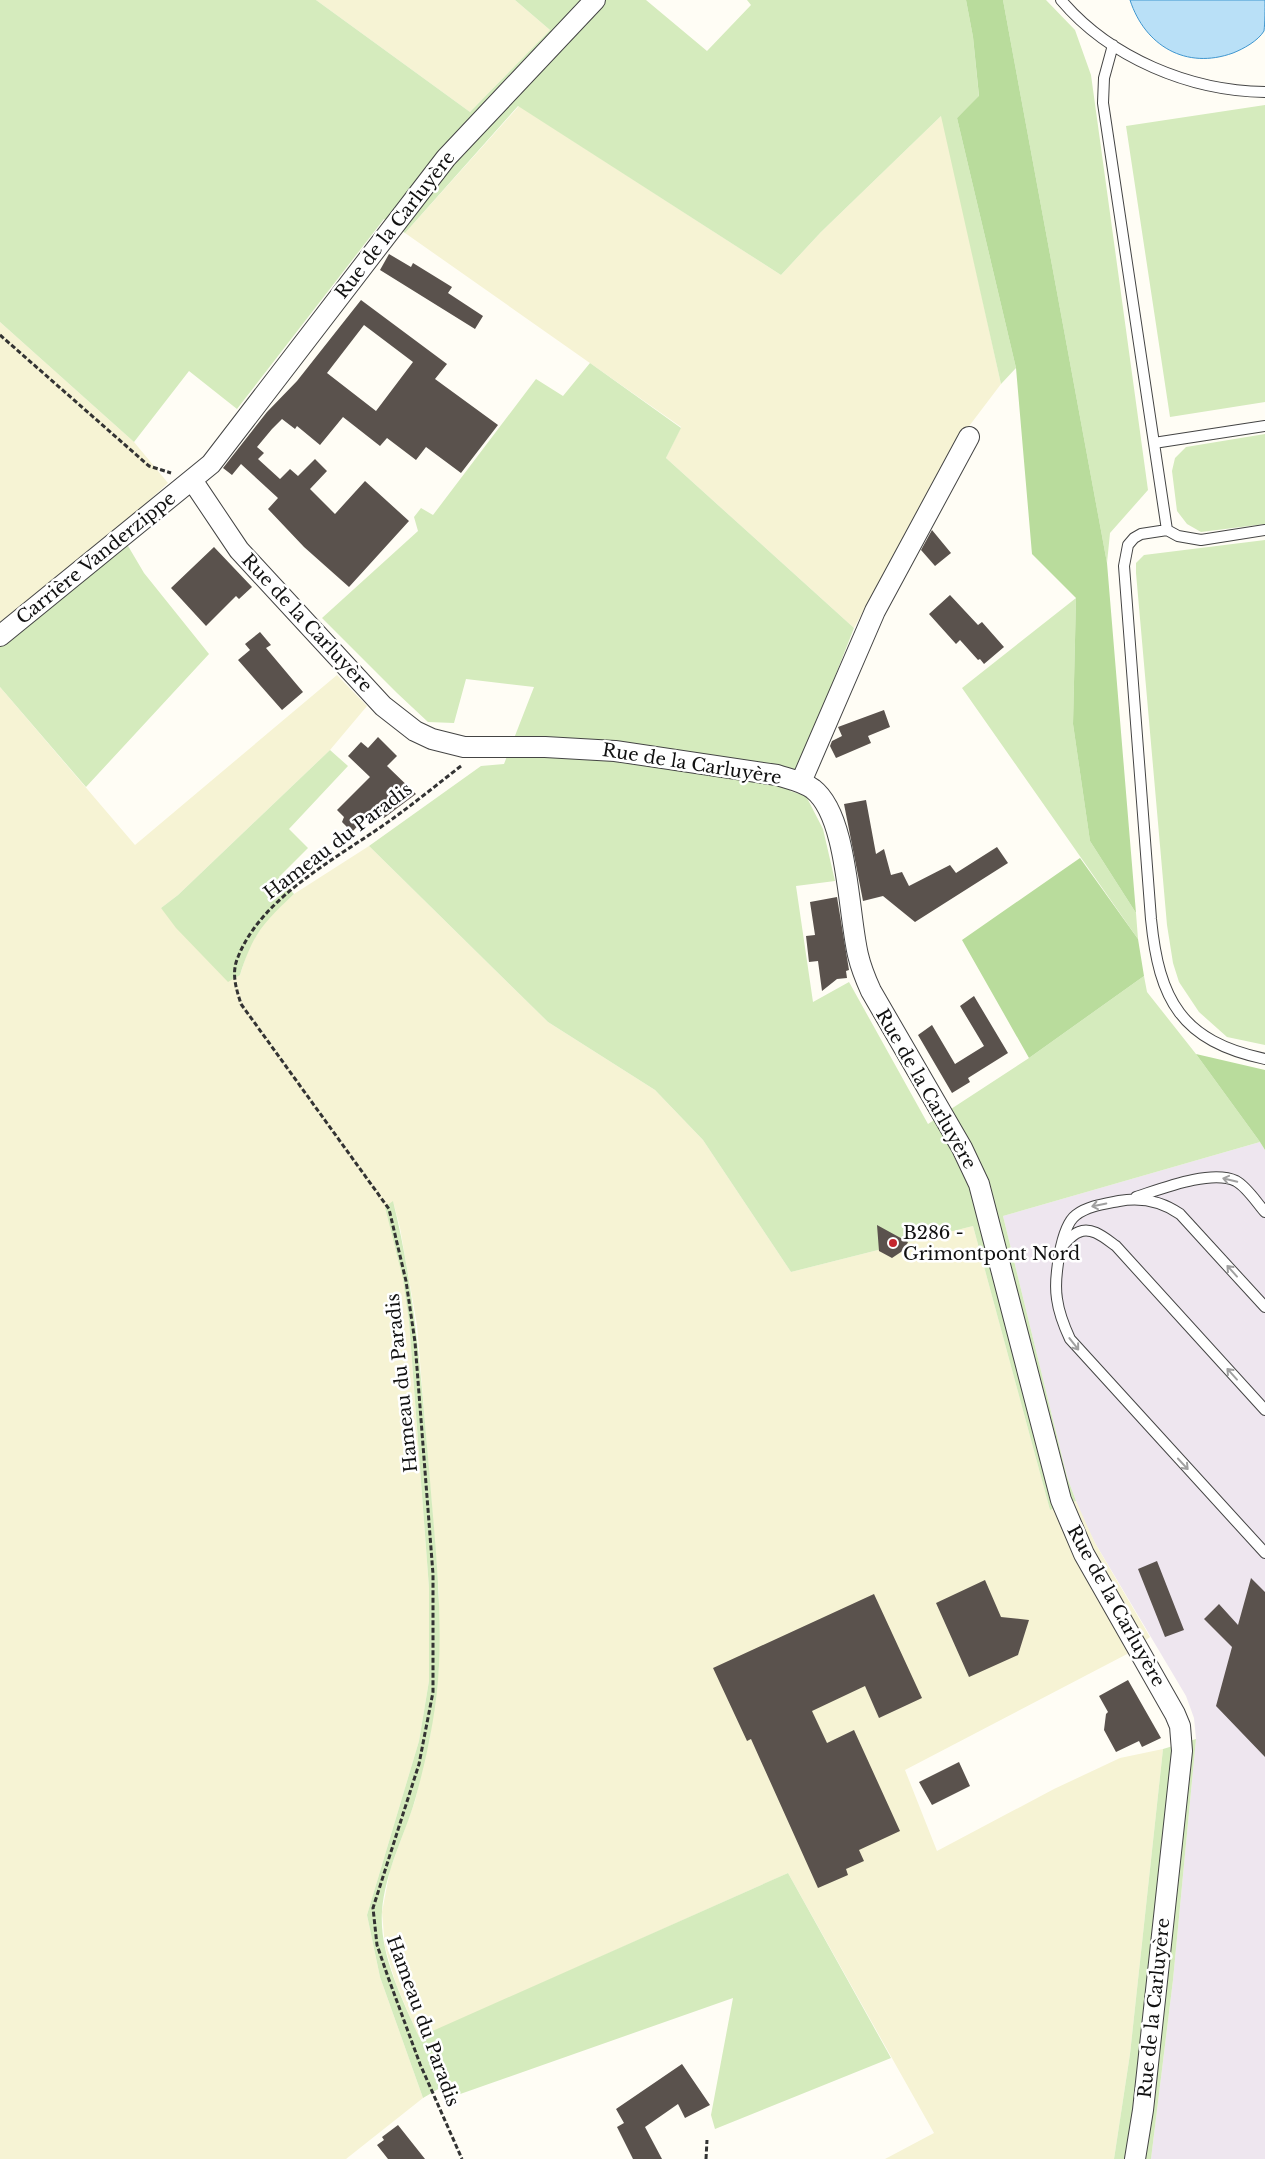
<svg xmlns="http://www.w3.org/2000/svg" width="1265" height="2159" font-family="'Libre Baskerville',serif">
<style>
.industrial{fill:#eee6ef}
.farmland{fill:#f6f3d4}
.green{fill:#d5ebbd}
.forest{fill:#b9dc9c}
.water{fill:#b9e0f7;stroke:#3f96cf}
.building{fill:#5a524d;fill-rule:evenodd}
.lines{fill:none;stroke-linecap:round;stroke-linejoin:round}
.lane-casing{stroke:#444;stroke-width:12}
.street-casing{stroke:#444;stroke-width:22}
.path{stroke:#333;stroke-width:3;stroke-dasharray:5 2.5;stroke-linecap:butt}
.lane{stroke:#fff;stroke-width:10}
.street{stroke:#fff;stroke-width:20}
.oneway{stroke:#a0a0a0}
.poi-dot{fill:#c4262e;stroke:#fff;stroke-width:2}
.labels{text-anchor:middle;stroke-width:5;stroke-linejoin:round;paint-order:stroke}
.street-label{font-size:18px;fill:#111;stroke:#fff}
.poi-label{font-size:18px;fill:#111;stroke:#fff;text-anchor:start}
</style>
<rect width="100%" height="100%" fill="#fffdf5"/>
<path class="industrial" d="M 1260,1142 L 1265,1150 L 1265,2159 L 1151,2159 L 1173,1980 L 1196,1739 L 1194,1718 L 1186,1696 L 1095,1543 L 1082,1517 L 1067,1477 L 1003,1216 Z"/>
<path class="farmland" d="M 316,0 L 515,0 L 550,30 L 470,112 Z
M 519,106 L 781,275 L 821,232 L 942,115 L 1001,384 L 954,446 L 854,628 L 666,458 L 681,427 L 405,233 Z
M 0,322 L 134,442 L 168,483 L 118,529 L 0,627 Z
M 337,675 L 367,706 L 330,750 L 178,895 L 161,908 L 240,975 L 249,947 L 267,919 L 294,894 L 369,846 L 548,1022 L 655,1090 L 703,1140 L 791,1272 L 973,1226 L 1050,1510 L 1076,1501 L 1095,1543 L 1150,1637 L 1129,1653 L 905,1770 L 937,1851 L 1054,1789 L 1120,1758 L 1163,1749 L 1130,2054 L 1114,2159 L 885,2159 L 934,2133 L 788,1873 L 419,2038 L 396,1984 L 385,1947 L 382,1912 L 390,1870 L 415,1801 L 430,1737 L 439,1666 L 439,1594 L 417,1325 L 400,1228 L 393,1201 L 409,1321 L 429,1588 L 429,1681 L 419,1741 L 367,1915 L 380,1977 L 423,2098 L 346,2159 L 0,2159 L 0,687 L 135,845 Z"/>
<path class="green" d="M 0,0 L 316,0 L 470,112 L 550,30 L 515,0 L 646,0 L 707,51 L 751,5 L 747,0 L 966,0 L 973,37 L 979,97 L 957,118 L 1016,368 L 1001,384 L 941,116 L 821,232 L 781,275 L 518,106 L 405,233 L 384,219 L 237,409 L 189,371 L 134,442 L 0,322 Z
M 1003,0 L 1046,0 L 1075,30 L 1091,75 L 1148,490 L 1110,533 L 1107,563 Z
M 1265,105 L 1265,402 L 1170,417 L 1126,126 Z
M 590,363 L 681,428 L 666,458 L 854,628 L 790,791 L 806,796 L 823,829 L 835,881 L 796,886 L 813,1002 L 849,982 L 928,1124 L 1029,1058 L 1144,976 L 1147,992 L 1196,1054 L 1260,1142 L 1003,1216 L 1067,1477 L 1076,1501 L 1050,1510 L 973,1226 L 791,1272 L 703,1140 L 655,1090 L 548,1022 L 369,846 L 481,766 L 504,764 L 534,687 L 466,679 L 454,723 L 428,722 L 397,693 L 322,618 L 418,531 L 414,517 L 421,508 L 433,515 L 536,379 L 563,396 Z
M 1265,434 L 1265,524 L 1201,532 L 1187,524 L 1177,511 L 1172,471 L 1175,458 L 1186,447 Z
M 118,529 L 144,573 L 209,654 L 86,787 L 0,687 L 0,627 Z
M 1265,540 L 1265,1045 L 1227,1037 L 1199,1012 L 1179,982 L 1173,963 L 1167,925 L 1136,573 L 1136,563 L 1144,555 Z
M 1076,598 L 1073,724 L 1090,841 L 1136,913 L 1138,939 L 962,688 Z
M 330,750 L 348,766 L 289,829 L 308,848 L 279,877 L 294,894 C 263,923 253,934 240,975 L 228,982 L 176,928 L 161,908 L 178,895 Z
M 393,1201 C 415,1289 421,1378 429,1468 C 434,1533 442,1599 439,1665 C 437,1710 427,1757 415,1800 C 404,1837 385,1872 382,1911 C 379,1954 402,1998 419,2037 L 788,1873 L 891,2058 L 715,2129 L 711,2115 L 733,1998 L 446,2099 L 440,2088 L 423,2098 L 380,1977 L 367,1915 L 419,1741 L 429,1681 L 429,1588 L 409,1321 L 403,1279 L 385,1207 Z
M 1196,1739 L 1173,1980 L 1151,2159 L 1114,2159 L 1130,2054 L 1163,1749 Z"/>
<path class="forest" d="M 966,0 L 1003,0 L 1107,563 L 1136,913 L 1090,841 L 1073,724 L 1076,598 L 1032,554 L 1016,368 L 957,118 L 979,96 L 973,37 Z
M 1080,858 L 1138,939 L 1144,976 L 1029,1058 L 962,940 Z
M 1196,1054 L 1265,1070 L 1265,1150 L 1260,1142 Z"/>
<path class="water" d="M 1130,0 L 1265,0 C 1265,9 1265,23 1264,31 C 1258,41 1243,49 1233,53 C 1186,70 1145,46 1130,0 Z"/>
<path class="building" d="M 389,254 L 411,267 L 413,263 L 452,287 L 448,293 L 483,316 L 475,329 L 380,270 Z
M 361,300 L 447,364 L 435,379 L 498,425 L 461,473 L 426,447 L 416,460 L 387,438 L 380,446 L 343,417 L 320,445 L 297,426 L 295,429 L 282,419 L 272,429 L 257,447 L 264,453 L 258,459 L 280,479 L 290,469 L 298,476 L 315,459 L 327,471 L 310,489 L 335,514 L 365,481 L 409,521 L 349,587 L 304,547 L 268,509 L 278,498 L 241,464 L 232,475 L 223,468 L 267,412 L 297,381 ZM 364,325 L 413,362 L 376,411 L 327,373 Z
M 932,530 L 951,553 L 935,566 L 921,550 Z
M 214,547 L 252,587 L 239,599 L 236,596 L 206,626 L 171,588 Z
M 950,595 L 978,625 L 982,622 L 1004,647 L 984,664 L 980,659 L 978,660 L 960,640 L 956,644 L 929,614 Z
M 260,632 L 271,645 L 266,648 L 303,692 L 282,710 L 238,660 L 250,650 L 245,644 Z
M 884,710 L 890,727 L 868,736 L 871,743 L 836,758 L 830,746 L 832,741 L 842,736 L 838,727 Z
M 378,737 L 397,756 L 387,766 L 416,794 L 384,818 L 375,808 L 352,832 L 342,822 L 344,817 L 337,810 L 370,777 L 348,756 L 361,742 L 368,748 Z
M 866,800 L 876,854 L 884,849 L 891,875 L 902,872 L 909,886 L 950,865 L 956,873 L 997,847 L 1008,863 L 915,922 L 883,896 L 863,901 L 844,804 Z
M 837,897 L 849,970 L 846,971 L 847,978 L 837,979 L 822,991 L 818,961 L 809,962 L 806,936 L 815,935 L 810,902 Z
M 974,996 L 1008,1053 L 968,1078 L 970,1082 L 952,1093 L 918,1035 L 932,1025 L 955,1064 L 984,1046 L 960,1006 Z
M 877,1225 L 908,1242 L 904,1250 L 892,1258 L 879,1251 Z
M 1157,1561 L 1184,1630 L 1165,1637 L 1138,1569 Z
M 1251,1578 L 1265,1592 L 1265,1757 L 1216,1706 L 1232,1647 L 1204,1619 L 1219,1604 L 1238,1625 Z
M 985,1580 L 1001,1617 L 1029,1620 L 1018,1655 L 969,1677 L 936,1603 Z
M 874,1594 L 922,1698 L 879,1718 L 865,1686 L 812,1711 L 827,1743 L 854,1730 L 900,1831 L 859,1850 L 864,1861 L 846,1869 L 848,1875 L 818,1888 L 751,1739 L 747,1741 L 713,1668 Z
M 1128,1680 L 1161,1738 L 1142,1747 L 1139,1741 L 1116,1752 L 1104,1730 L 1106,1714 L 1108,1712 L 1099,1696 Z
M 959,1762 L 970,1786 L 932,1805 L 919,1782 Z
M 682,2064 L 710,2105 L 685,2118 L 678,2104 L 645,2127 L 662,2159 L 633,2159 L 617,2127 L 624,2123 L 616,2109 Z
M 398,2125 L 425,2159 L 388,2159 L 377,2145 L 384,2140 L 382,2137 Z"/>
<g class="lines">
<g class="lane-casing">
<path id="lane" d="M 1061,0 C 1110,58 1190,91 1265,92
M 1113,45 L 1104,78 L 1103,103 L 1167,530
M 1154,443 L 1265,426
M 1265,530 L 1201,540 L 1178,536 L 1167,530 L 1141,534 L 1134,538 L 1128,545 L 1124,566 L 1151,919 C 1159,1000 1181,1041 1265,1059
M 1136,1197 C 1161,1189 1211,1169 1236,1181 C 1247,1187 1257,1203 1265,1212
M 1063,1245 C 1067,1241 1073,1234 1079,1232 C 1092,1226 1106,1239 1116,1246 L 1265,1410
M 1265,1307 L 1180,1214 C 1161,1201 1141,1197 1119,1201 C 1104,1204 1088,1206 1076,1215 C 1060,1227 1054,1281 1057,1299 C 1059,1314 1064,1326 1070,1339 L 1265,1553"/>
</g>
<g class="street-casing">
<path id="street" d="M 192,480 L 239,550 L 383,706 L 415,731 L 432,739 L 464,747 L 545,747 L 615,751 L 777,775 C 789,779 802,781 813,789 C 848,816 848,913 858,955 C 861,968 866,980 871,991 L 962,1148 L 979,1184 L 1061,1500 L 1084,1554 L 1175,1714 L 1180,1726 L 1182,1751 L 1143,2110 L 1135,2159
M 0,636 L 211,464 L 446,158 L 595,0
M 801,782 L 875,611 L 969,437"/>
</g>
<path class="path" d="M 0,335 L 149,466 L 171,473
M 461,766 C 439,783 417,801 395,817 C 342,856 263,894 238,957 C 231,973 236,988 241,1004 L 389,1209 L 406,1281 L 415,1342 L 433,1574 L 433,1692 L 419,1764 L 373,1908 L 377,1945 L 388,1977 L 420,2064 L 462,2159
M 706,2159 L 707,2140"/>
<use href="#lane" class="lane"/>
<use href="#street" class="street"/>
</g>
<defs><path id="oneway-shaft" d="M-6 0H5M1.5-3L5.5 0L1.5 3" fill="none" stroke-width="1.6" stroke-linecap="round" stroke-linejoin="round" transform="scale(1.25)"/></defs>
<g class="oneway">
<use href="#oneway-shaft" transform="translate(1230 1180) rotate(-166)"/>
<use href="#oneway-shaft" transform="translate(1099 1205) rotate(168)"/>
<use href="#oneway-shaft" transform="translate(1232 1271) rotate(-132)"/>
<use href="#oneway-shaft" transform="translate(1074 1344) rotate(52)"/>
<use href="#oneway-shaft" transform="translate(1232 1374) rotate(-132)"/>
<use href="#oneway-shaft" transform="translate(1183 1464) rotate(47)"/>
</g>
<circle class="poi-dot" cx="893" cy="1243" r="5"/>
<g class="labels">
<g class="street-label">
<text transform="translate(395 225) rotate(-52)" y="6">Rue de la Carluyère</text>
<text transform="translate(96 558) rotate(-39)" y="6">Carrière Vanderzippe</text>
<text transform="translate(307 623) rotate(47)" y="6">Rue de la Carluyère</text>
<text transform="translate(692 764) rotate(9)" y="6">Rue de la Carluyère</text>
<text transform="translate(338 841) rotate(-37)" y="6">Hameau du Paradis</text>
<text transform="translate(926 1089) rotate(60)" y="6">Rue de la Carluyère</text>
<text transform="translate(402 1383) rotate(-96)" y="6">Hameau du Paradis</text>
<text transform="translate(1116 1606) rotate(61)" y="6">Rue de la Carluyère</text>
<text transform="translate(1154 2008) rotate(-84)" y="6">Rue de la Carluyère</text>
<text transform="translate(423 2021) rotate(70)" y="6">Hameau du Paradis</text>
</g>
<g class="poi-label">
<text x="903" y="1239">B286 -<tspan x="903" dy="21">Grimontpont Nord</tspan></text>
</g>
</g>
</svg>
